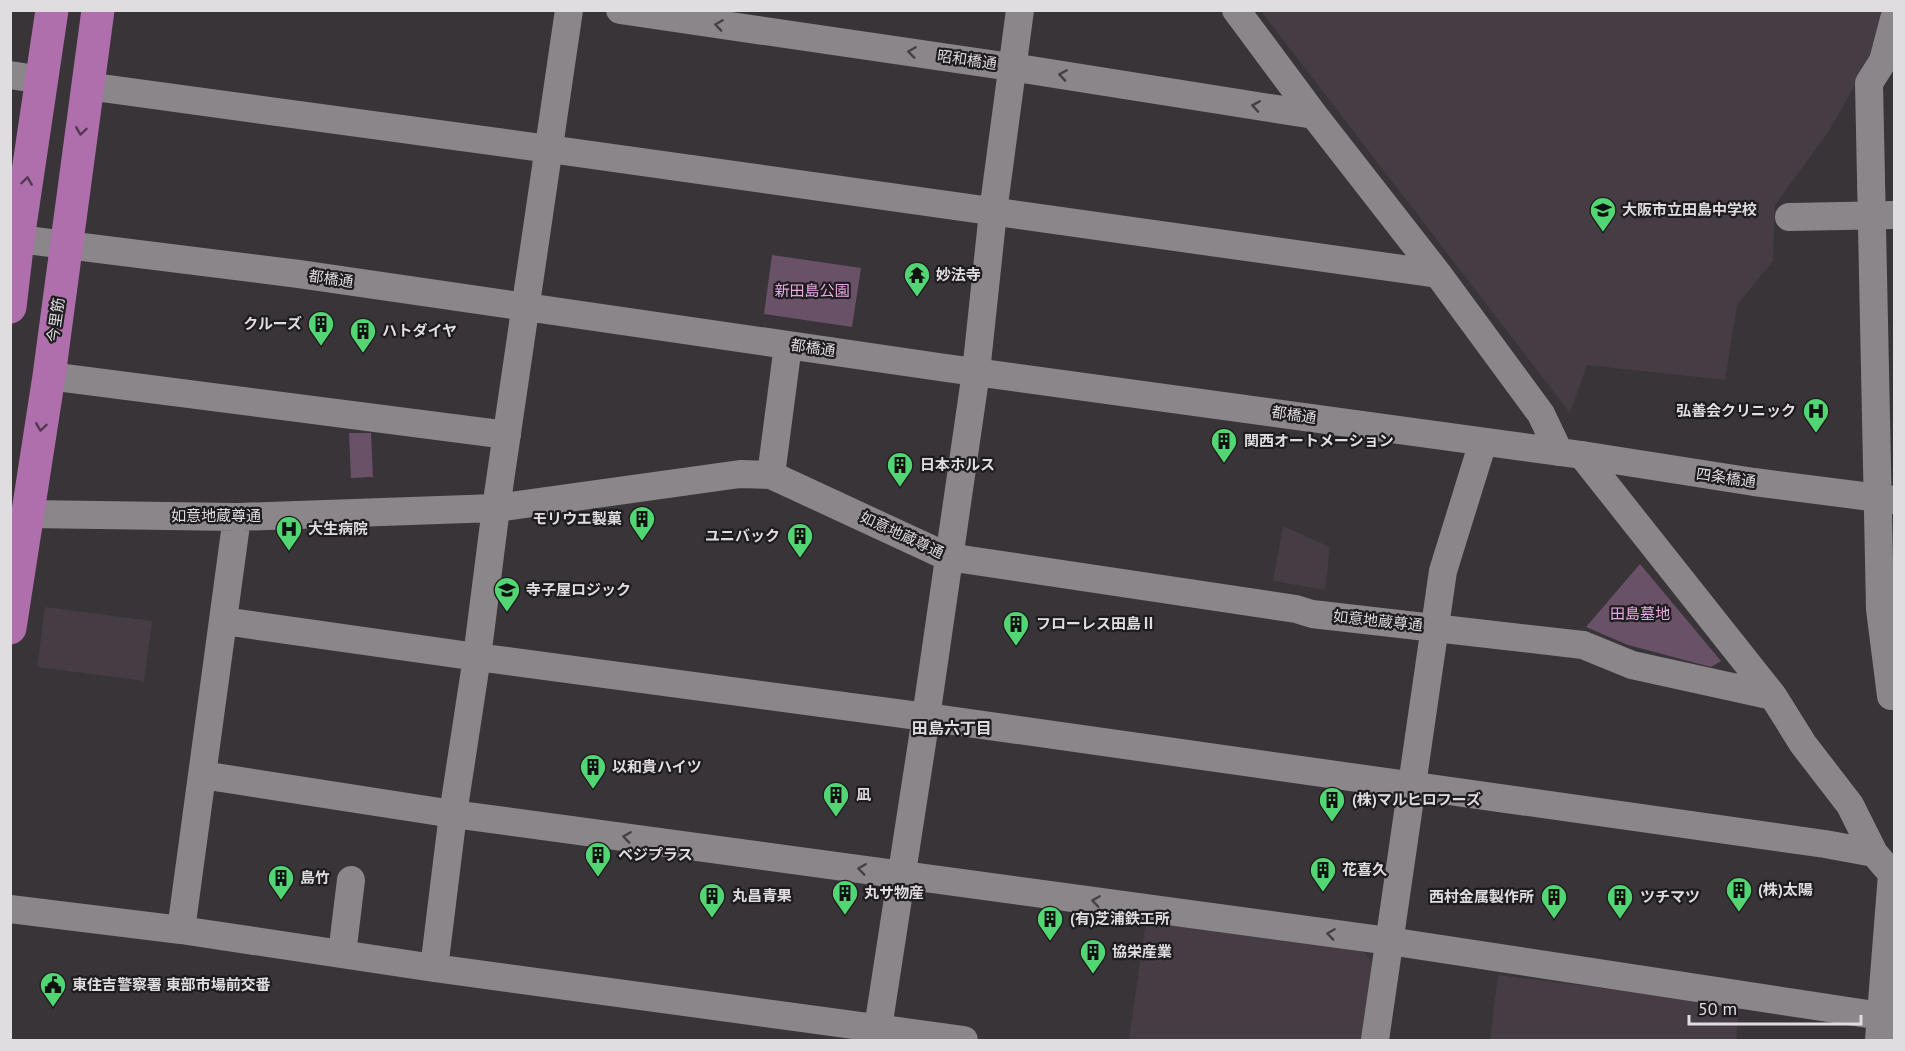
<svg xmlns="http://www.w3.org/2000/svg" width="1905" height="1051" font-family="'PT Sans','Noto Sans JP',sans-serif">
<style>
.built{fill:#453c44}
.green{fill:#695167}
.lines{fill:none;stroke-linecap:round;stroke-linejoin:round}
.minor{stroke:#8b868a;stroke-width:28}
.major{stroke:#af6fac;stroke-width:33}
.oneway{stroke:#444144}
.oneway2{stroke:#513950}
.labels{text-anchor:middle;stroke-width:4.5;stroke-linejoin:round;paint-order:stroke}
.street-label{font-size:15px;fill:#dfdddf;stroke:#1e1c1e}
.poi-label{font-size:15px;font-weight:bold;fill:#dfdddf;stroke:#1e1c1e;text-anchor:start}
.park-label{font-size:15px;fill:#e9aae5;stroke:#1e1c1e}
.neighbourhood-label{font-size:16px;font-weight:bold;fill:#dfdddf;stroke:#1e1c1e}
</style>
<rect width="100%" height="100%" fill="#383437"/>
<path class="built" d="M 1261,11 L 1886,11 L 1872,55 L 1829,131 L 1775,205 L 1773,261 L 1737,305 L 1725,380 L 1587,365 L 1570,413 Z
M 1283,526 L 1330,547 L 1325,590 L 1273,581 Z
M 45,607 L 152,621 L 144,681 L 37,667 Z
M 1146,920 L 1363,951 L 1372,962 L 1362,1040 L 1129,1040 Z
M 1498,975 L 1740,1005 L 1736,1040 L 1490,1040 Z"/>
<path class="green" d="M 772,255 L 861,268 L 852,327 L 764,314 Z
M 349,433 L 371,433 L 373,477 L 351,478 Z
M 1640,564 L 1721,661 L 1711,667 L 1628,645 L 1586,627 Z"/>
<g class="lines">
<path class="minor" d="M 620,10 L 1011,67 L 1314,115
M 1236,10 L 1314,115 L 1438,274 L 1541,414 L 1559,452
M 1894,19 L 1883,61 L 1869,83 L 1880,609 L 1891,696 L 1894,696
M 10,75 L 42,80
M 87,86 L 549,149 L 1438,274
M 1789,217 L 1894,215
M 10,238 L 299,274 L 946,368 L 1582,455 L 1754,482 L 1894,500
M 49,376 L 507,435
M 1582,455 L 1773,696 L 1803,744 L 1850,805 L 1874,853 L 1892,874 L 1879,1040
M 771,475 L 788,345
M 28,514 L 237,517 L 496,508 L 740,474 L 771,475 L 948,557 L 1296,609 L 1312,614 L 1583,645 L 1632,665 L 1773,696
M 224,621 L 477,657 L 926,717 L 1825,844 L 1874,853
M 202,775 L 453,814 L 1389,941 L 1881,1016 L 1894,1022
M 10,909 L 181,930 L 434,968 L 964,1040
M 181,930 L 237,517
M 342,954 L 351,880
M 434,968 L 453,814 L 477,657 L 496,508 L 569,10
M 878,1028 L 926,717 L 976,372 L 993,212 L 1020,10
M 1375,1040 L 1443,571 L 1483,442"/>
<path class="major" d="M 10,307 L 18,239 L 52,10
M 10,628 L 49,376 L 98,10"/>
</g>
<defs><path id="oneway-chevron" d="M-2-3.5L2.5 0L-2 3.5" fill="none" stroke-width="1.6" stroke-linecap="round" stroke-linejoin="round" transform="scale(1.5)"/></defs>
<g class="oneway">
<use href="#oneway-chevron" transform="translate(719 25) rotate(-172)"/>
<use href="#oneway-chevron" transform="translate(912 52) rotate(-172)"/>
<use href="#oneway-chevron" transform="translate(1063 75) rotate(-171)"/>
<use href="#oneway-chevron" transform="translate(1256 106) rotate(-171)"/>
<use href="#oneway-chevron" transform="translate(627 837) rotate(-172)"/>
<use href="#oneway-chevron" transform="translate(862 869) rotate(-172)"/>
<use href="#oneway-chevron" transform="translate(1096 901) rotate(-172)"/>
<use href="#oneway-chevron" transform="translate(1331 934) rotate(-172)"/>
</g>
<g class="oneway2">
<use href="#oneway-chevron" transform="translate(81 131) rotate(98)"/>
<use href="#oneway-chevron" transform="translate(27 181) rotate(-82)"/>
<use href="#oneway-chevron" transform="translate(41 427) rotate(98)"/>
</g>
<defs>
<g id="school-pin" transform="scale(1.35)"><path d="M0 17L-7.5 6A9.5 9.5 0 1 1 7.5 6Z" fill="#52d673" stroke="#1e1c1e"/><path d="M0-5L7-2L0 1L-7-2ZM-4 1L0 2.5L4 1V4Q0 6-4 4Z" fill="#111"/></g>
<g id="temple-pin" transform="scale(1.35)"><path d="M0 17L-7.5 6A9.5 9.5 0 1 1 7.5 6Z" fill="#52d673" stroke="#1e1c1e"/><path d="M0-6L5-2H3V0L6.5 2.5H4V6H1.5V3h-3V6H-4V2.5H-6.5L-3 0V-2H-5Z" fill="#111"/></g>
<g id="building-pin" transform="scale(1.35)"><path d="M0 17L-7.5 6A9.5 9.5 0 1 1 7.5 6Z" fill="#52d673" stroke="#1e1c1e"/><path d="M-4-6H4V6H1V3H-1V6H-4ZM-2.5-4.3h1.7v1.8h-1.7ZM.8-4.3h1.7v1.8H.8ZM-2.5-1h1.7V.8h-1.7ZM.8-1h1.7V.8H.8Z" fill="#111"/></g>
<g id="hospital-pin" transform="scale(1.35)"><path d="M0 17L-7.5 6A9.5 9.5 0 1 1 7.5 6Z" fill="#52d673" stroke="#1e1c1e"/><path d="M-5-5h3v3.5h4V-5h3V5h-3V1.5h-4V5h-3Z" fill="#111"/></g>
<g id="civic-pin" transform="scale(1.35)"><path d="M0 17L-7.5 6A9.5 9.5 0 1 1 7.5 6Z" fill="#52d673" stroke="#1e1c1e"/><path d="M-.6-6.5H3V-4.5H.6V-3L4-1V1h2V6H-6V1h2V-1L-.6-3ZM-1.2 2.5V6h2.4V2.5Z" fill="#111"/></g>
</defs>
<g fill-rule="evenodd">
<use href="#school-pin" x="1603" y="210"/>
<use href="#temple-pin" x="917" y="275"/>
<use href="#building-pin" x="321" y="324"/>
<use href="#building-pin" x="363" y="331"/>
<use href="#hospital-pin" x="1816" y="411"/>
<use href="#building-pin" x="1224" y="441"/>
<use href="#building-pin" x="900" y="465"/>
<use href="#building-pin" x="642" y="519"/>
<use href="#hospital-pin" x="289" y="529"/>
<use href="#building-pin" x="800" y="536"/>
<use href="#school-pin" x="507" y="590"/>
<use href="#building-pin" x="1016" y="624"/>
<use href="#building-pin" x="593" y="767"/>
<use href="#building-pin" x="836" y="795"/>
<use href="#building-pin" x="1332" y="800"/>
<use href="#building-pin" x="598" y="855"/>
<use href="#building-pin" x="1323" y="870"/>
<use href="#building-pin" x="281" y="878"/>
<use href="#building-pin" x="1739" y="890"/>
<use href="#building-pin" x="845" y="893"/>
<use href="#building-pin" x="712" y="896"/>
<use href="#building-pin" x="1554" y="897"/>
<use href="#building-pin" x="1620" y="897"/>
<use href="#building-pin" x="1050" y="919"/>
<use href="#building-pin" x="1093" y="952"/>
<use href="#civic-pin" x="53" y="985"/>
</g>
<g class="labels">
<g class="street-label">
<text transform="translate(967 60) rotate(8)" y="5">昭和橋通</text>
<text transform="translate(331 279) rotate(8)" y="5">都橋通</text>
<text transform="translate(56 320) rotate(-82)" y="5">今里筋</text>
<text transform="translate(813 348) rotate(8)" y="5">都橋通</text>
<text transform="translate(1294 415) rotate(8)" y="5">都橋通</text>
<text transform="translate(1726 478) rotate(8)" y="5">四条橋通</text>
<text x="216" y="521">如意地蔵尊通</text>
<text transform="translate(902 535) rotate(25)" y="5">如意地蔵尊通</text>
<text transform="translate(1378 621) rotate(6)" y="5">如意地蔵尊通</text>
</g>
<g class="poi-label">
<text x="1622" y="215">大阪市立田島中学校</text>
<text x="936" y="280">妙法寺</text>
<text x="302" y="329" text-anchor="end">クルーズ</text>
<text x="382" y="336">ハトダイヤ</text>
<text x="1796" y="416" text-anchor="end">弘善会クリニック</text>
<text x="1244" y="446">関西オートメーション</text>
<text x="920" y="470">日本ホルス</text>
<text x="622" y="524" text-anchor="end">モリウエ製菓</text>
<text x="308" y="534">大生病院</text>
<text x="780" y="541" text-anchor="end">ユニバック</text>
<text x="526" y="595">寺子屋ロジック</text>
<text x="1036" y="629">フローレス田島Ⅱ</text>
<text x="612" y="772">以和貴ハイツ</text>
<text x="856" y="800">凪</text>
<text x="1352" y="805">(株)マルヒロフーズ</text>
<text x="618" y="860">ベジプラス</text>
<text x="1342" y="875">花喜久</text>
<text x="300" y="883">島竹</text>
<text x="1758" y="895">(株)太陽</text>
<text x="864" y="898">丸サ物産</text>
<text x="732" y="901">丸昌青果</text>
<text x="1534" y="902" text-anchor="end">西村金属製作所</text>
<text x="1640" y="902">ツチマツ</text>
<text x="1070" y="924">(有)芝浦鉄工所</text>
<text x="1112" y="957">協栄産業</text>
<text x="72" y="990">東住吉警察署 東部市場前交番</text>
</g>
<g class="park-label">
<text x="812" y="296">新田島公園</text>
<text x="1640" y="619">田島墓地</text>
</g>
<g class="neighbourhood-label">
<text x="952" y="734">田島六丁目</text>
</g>
</g>
<rect width="1905" height="1051" fill="none" stroke="#dfdddf" stroke-width="24"/>
<path d="M1689 1015v9h172v-9" fill="none" stroke="#dfdddf" stroke-width="3"/>
<text x="1698" y="1015" font-size="18" fill="#dfdddf" stroke="#1e1c1e" stroke-width="4.5" paint-order="stroke">50 m</text>
</svg>
